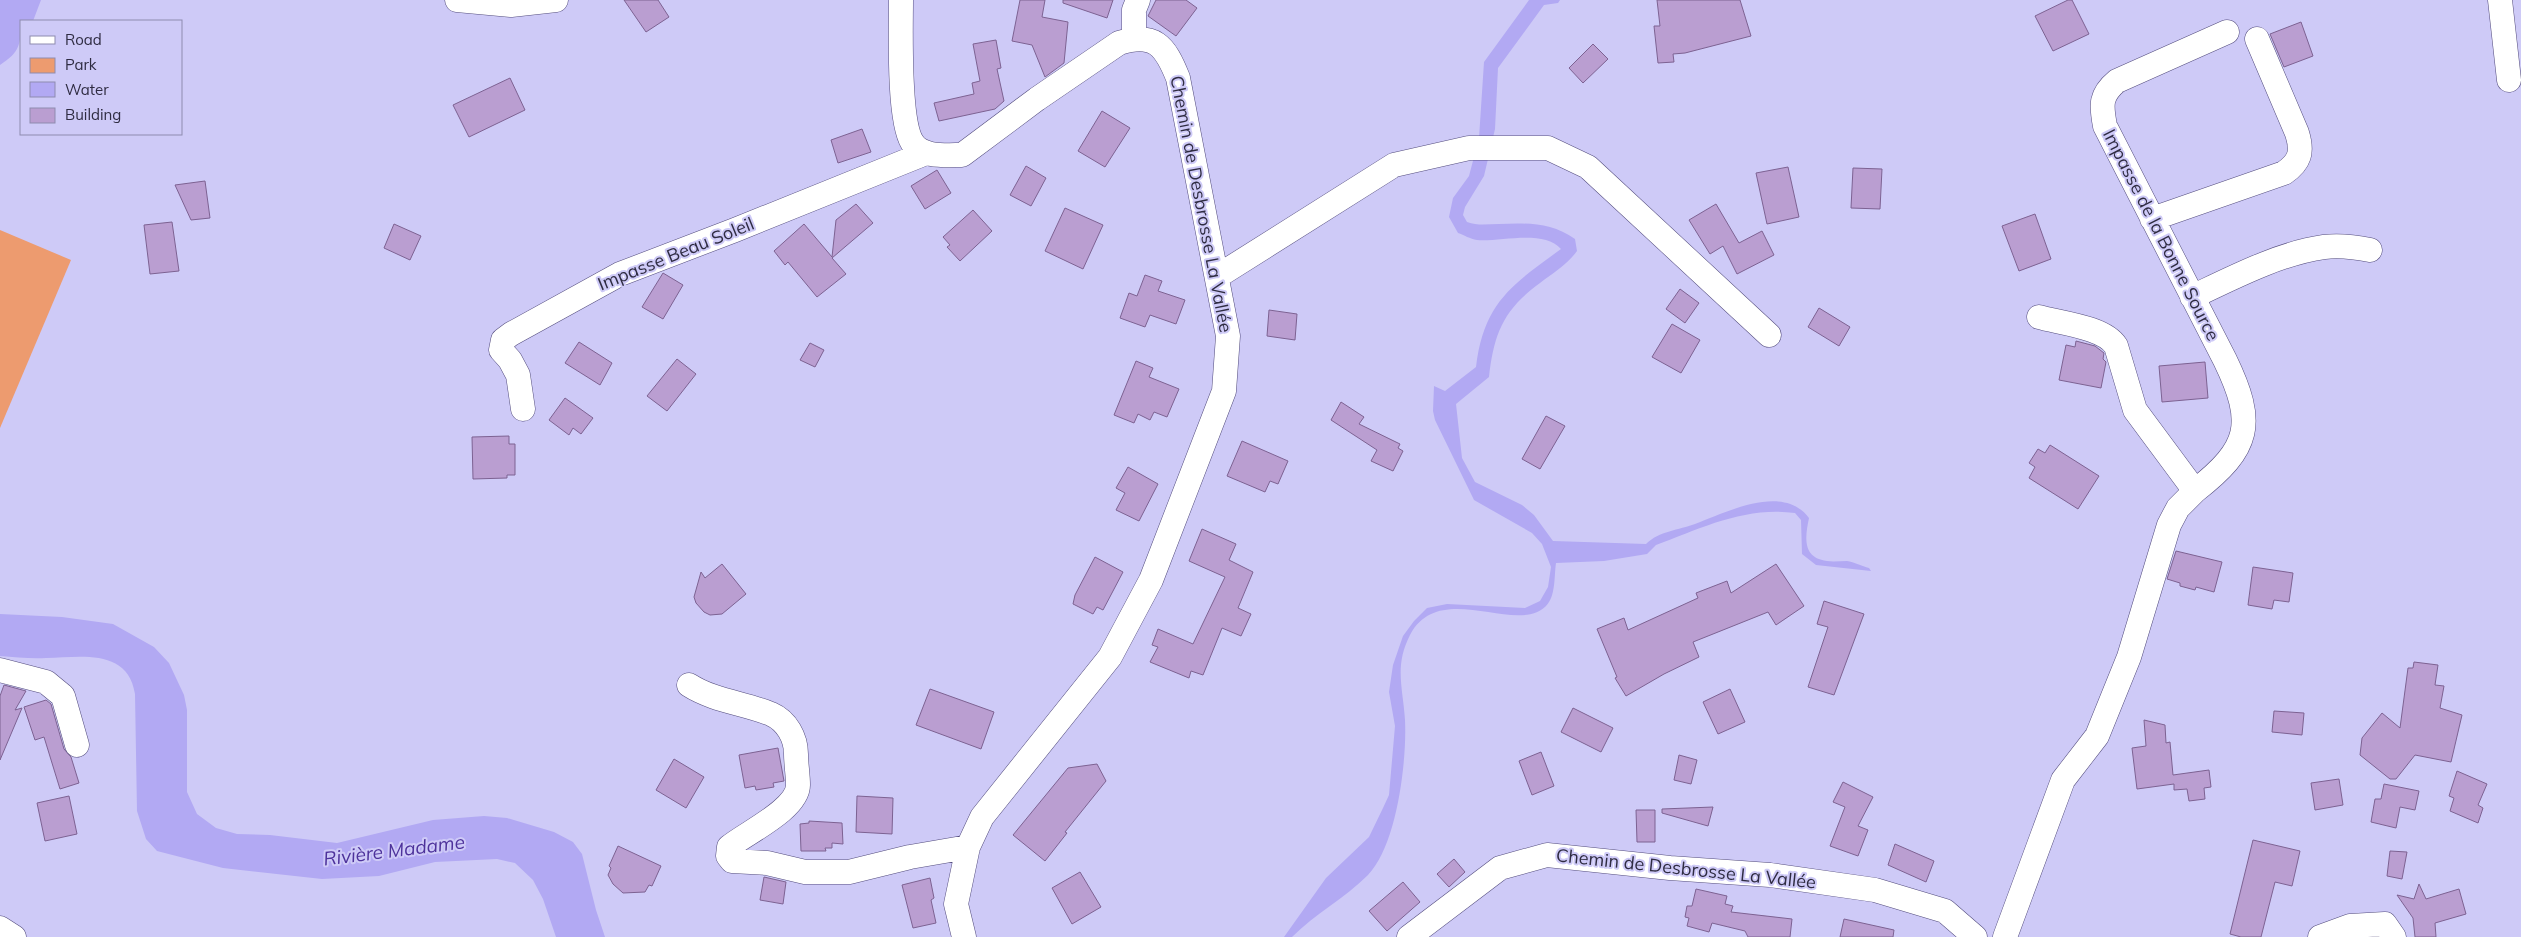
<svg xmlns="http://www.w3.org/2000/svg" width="2521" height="937" font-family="Mulish,sans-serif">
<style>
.green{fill:#ed9b6f}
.water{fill:#b2a9f3}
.building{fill:#ba9ed1;stroke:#7d6292}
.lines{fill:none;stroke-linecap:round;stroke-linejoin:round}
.street-casing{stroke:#544d7e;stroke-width:25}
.street{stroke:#fff;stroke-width:24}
.labels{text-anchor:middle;stroke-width:4;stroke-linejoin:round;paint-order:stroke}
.street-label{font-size:18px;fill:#2f2c42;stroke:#cecaf7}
.water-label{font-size:19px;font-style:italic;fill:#4d329b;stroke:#cecaf7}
</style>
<rect width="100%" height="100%" fill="#cecaf7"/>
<path class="green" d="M 0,230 L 71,260 L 0,428 Z"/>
<path class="water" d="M 0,0 L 41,0 L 33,21 L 21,21 C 21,44 20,52 0,65 Z
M 1529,0 L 1560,0 L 1558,3 L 1544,5 L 1498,68 L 1495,129 L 1484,176 L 1465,207 L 1463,215 L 1467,222 C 1478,226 1488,224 1499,224 C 1526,223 1551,222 1575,239 L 1577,251 C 1567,265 1553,273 1540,283 C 1503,310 1494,334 1489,377 L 1456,404 L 1462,458 L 1475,482 L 1522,505 L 1534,515 L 1553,541 L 1646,544 C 1659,531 1679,530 1695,524 C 1727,512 1783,483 1809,518 C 1805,537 1802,558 1827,561 C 1833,562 1840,561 1847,561 C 1854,562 1862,566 1869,568 L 1871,571 L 1816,565 L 1802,554 L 1801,520 L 1795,513 C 1746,506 1701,528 1656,545 L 1647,554 L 1604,561 L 1556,563 C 1554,576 1556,596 1546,606 C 1516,636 1440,579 1410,635 C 1394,666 1403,688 1405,720 C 1407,761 1397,845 1368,875 C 1345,898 1315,914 1292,937 L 1284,937 L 1326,878 L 1369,837 L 1383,808 L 1389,795 L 1395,726 L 1389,692 L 1393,665 L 1403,636 L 1414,621 L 1427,608 L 1447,604 L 1525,608 L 1540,601 L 1548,587 L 1551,567 L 1542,544 L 1532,533 L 1474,500 L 1435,420 L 1433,411 L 1434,386 L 1445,391 L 1476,367 C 1484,302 1512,285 1561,249 C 1544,229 1500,242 1477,240 C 1470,239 1464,235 1458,233 L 1449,217 L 1453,198 L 1469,176 L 1479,138 L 1484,62 Z
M 0,614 L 62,617 L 113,624 L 154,647 L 169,663 L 184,695 L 187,710 L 187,792 L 197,814 L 216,828 L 237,834 L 270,835 L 337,843 L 433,820 L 484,816 L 507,818 L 554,832 L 573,842 L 582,854 L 596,910 L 605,937 L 556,937 L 543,899 L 533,880 L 515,863 L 497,859 L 435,862 L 379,876 L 322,879 L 223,868 L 157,851 L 146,839 L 137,811 L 135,694 C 128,648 81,657 46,658 C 31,659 15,657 0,656 Z"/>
<path class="building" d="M 624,0 L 658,0 L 669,17 L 646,32 Z
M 1020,0 L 1045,0 L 1042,17 L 1068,22 L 1064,63 L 1045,77 L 1032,45 L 1012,41 Z
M 1063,0 L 1113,0 L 1107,18 L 1063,3 Z
M 1156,0 L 1186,0 L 1197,8 L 1176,36 L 1148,16 Z
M 1657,0 L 1740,0 L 1751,36 L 1685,53 L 1673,54 L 1674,62 L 1658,63 L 1654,26 L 1660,26 Z
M 2068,0 L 2072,0 L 2089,34 L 2053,51 L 2035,16 Z
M 2301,22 L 2313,56 L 2284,67 L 2270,34 Z
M 996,40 L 1001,68 L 997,69 L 1004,101 L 995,109 L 939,121 L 934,103 L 974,94 L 972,83 L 980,81 L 973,44 Z
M 1593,44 L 1608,59 L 1583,83 L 1569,68 Z
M 510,78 L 525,110 L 469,137 L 453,105 Z
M 1102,111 L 1130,128 L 1105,167 L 1078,151 Z
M 862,129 L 871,152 L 838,163 L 831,140 Z
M 1026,166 L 1046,178 L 1031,206 L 1010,195 Z
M 1788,167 L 1799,217 L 1767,224 L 1756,173 Z
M 1853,168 L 1882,169 L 1880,209 L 1851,208 Z
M 937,170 L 951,193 L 925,209 L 911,186 Z
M 205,181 L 210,218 L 191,220 L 175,185 Z
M 856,204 L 873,223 L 832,258 L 846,274 L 817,297 L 788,262 L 785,265 L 774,251 L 804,224 L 832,257 L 836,220 Z
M 1716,204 L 1739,243 L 1762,231 L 1774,255 L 1737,274 L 1723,246 L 1710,254 L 1689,220 Z
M 1065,208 L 1103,225 L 1083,269 L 1045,251 Z
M 973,210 L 992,231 L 960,261 L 947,247 L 950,245 L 943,237 Z
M 2035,214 L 2051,259 L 2019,271 L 2002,226 Z
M 172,222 L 179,271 L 150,274 L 144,225 Z
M 394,224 L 421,236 L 410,260 L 384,248 Z
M 663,273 L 683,285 L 663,319 L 642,307 Z
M 1145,275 L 1162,281 L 1158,291 L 1185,300 L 1176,324 L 1150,315 L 1145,327 L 1120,318 L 1129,293 L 1137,296 Z
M 1680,289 L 1699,303 L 1685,323 L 1666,309 Z
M 1819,308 L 1850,327 L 1839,346 L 1808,327 Z
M 1269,310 L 1297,314 L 1295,340 L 1267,336 Z
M 1672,324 L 1700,340 L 1681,373 L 1652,357 Z
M 2076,341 L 2095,346 L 2104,353 L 2103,359 L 2106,362 L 2101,388 L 2059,380 L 2066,345 L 2075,347 Z
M 579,342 L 612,363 L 600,385 L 565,363 Z
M 810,343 L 824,350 L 815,367 L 800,360 Z
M 677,359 L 696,374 L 667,411 L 647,396 Z
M 1136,361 L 1153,368 L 1149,377 L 1179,389 L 1167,417 L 1154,412 L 1150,420 L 1138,414 L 1134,423 L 1114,415 Z
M 2205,362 L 2208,398 L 2162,402 L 2159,366 Z
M 565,398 L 593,418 L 581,434 L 573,428 L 569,435 L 549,420 Z
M 1341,402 L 1364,417 L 1359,424 L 1400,444 L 1398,448 L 1403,451 L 1393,471 L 1371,461 L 1377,450 L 1331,420 Z
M 1546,416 L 1565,426 L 1540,469 L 1522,459 Z
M 509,436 L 509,444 L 515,444 L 515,475 L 507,475 L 507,478 L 473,479 L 472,437 Z
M 1242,441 L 1288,461 L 1278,484 L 1270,481 L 1265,492 L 1227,476 Z
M 2050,445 L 2099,476 L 2078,509 L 2029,478 L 2035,467 L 2029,463 L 2038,449 L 2045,453 Z
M 1128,467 L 1158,484 L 1139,521 L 1116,510 L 1125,493 L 1116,488 Z
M 1202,529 L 1236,544 L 1229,560 L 1253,572 L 1238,608 L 1251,614 L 1241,636 L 1222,628 L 1203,675 L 1191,671 L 1189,678 L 1150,662 L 1158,647 L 1152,645 L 1158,629 L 1193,644 L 1225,577 L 1189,561 Z
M 2176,551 L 2222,562 L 2214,592 L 2196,587 L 2195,590 L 2180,586 L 2180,583 L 2167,579 Z
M 1095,557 L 1123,572 L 1103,610 L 1097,607 L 1093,614 L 1073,604 L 1075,595 Z
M 722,564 L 746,594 L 722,614 L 710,615 L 704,612 L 696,603 L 694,597 L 701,572 L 705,578 Z
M 1776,564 L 1804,606 L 1776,625 L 1768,612 L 1693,642 L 1699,657 L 1664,674 L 1626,696 L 1615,678 L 1617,677 L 1597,629 L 1624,618 L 1628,630 L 1698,598 L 1696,593 L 1727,581 L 1731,593 Z
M 2253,567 L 2293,573 L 2289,602 L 2274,600 L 2272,609 L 2248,605 Z
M 1824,601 L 1864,614 L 1834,695 L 1808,687 L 1828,627 L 1817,624 Z
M 2414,662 L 2438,665 L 2435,685 L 2444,686 L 2440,708 L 2462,715 L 2451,762 L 2415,755 L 2396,779 L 2390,779 L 2360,755 L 2362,738 L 2382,713 L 2400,728 L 2408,668 L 2413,668 Z
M 4,685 L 26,691 L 15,710 L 22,708 L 0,760 L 0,696 Z
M 930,689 L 994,712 L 981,749 L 916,725 Z
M 1730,689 L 1745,722 L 1718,734 L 1703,702 Z
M 46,700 L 51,704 L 64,749 L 71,757 L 79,783 L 60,789 L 44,737 L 35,740 L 24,707 Z
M 1573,708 L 1613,728 L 1601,752 L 1561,732 Z
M 2274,711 L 2304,713 L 2302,735 L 2272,732 Z
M 2144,720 L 2165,725 L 2166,743 L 2170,742 L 2173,775 L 2209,770 L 2211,787 L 2204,788 L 2205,799 L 2189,801 L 2187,789 L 2174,790 L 2174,784 L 2137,789 L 2132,748 L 2146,746 Z
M 778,748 L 784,781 L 773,783 L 774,787 L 756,790 L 755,786 L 745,788 L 739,755 Z
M 1541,752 L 1554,786 L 1532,795 L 1519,761 Z
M 1679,755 L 1697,760 L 1691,784 L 1674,780 Z
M 674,759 L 704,777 L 686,808 L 656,790 Z
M 1097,764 L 1106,781 L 1065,832 L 1067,833 L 1045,861 L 1013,835 L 1068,768 Z
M 2457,771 L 2487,784 L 2478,805 L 2483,808 L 2478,823 L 2450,811 L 2454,798 L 2449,796 Z
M 2339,779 L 2343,805 L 2315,810 L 2311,783 Z
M 1843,782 L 1873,797 L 1858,826 L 1868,830 L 1858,856 L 1830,846 L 1845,807 L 1833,802 Z
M 2384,784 L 2419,791 L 2415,810 L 2400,807 L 2396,828 L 2371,822 L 2375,799 L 2381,799 Z
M 69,796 L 77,834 L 45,841 L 37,803 Z
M 857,796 L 893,798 L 892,834 L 856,832 Z
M 1713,807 L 1708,826 L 1662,813 L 1662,809 Z
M 1636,810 L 1655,810 L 1655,842 L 1637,842 Z
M 809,821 L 842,823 L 843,844 L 832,843 L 832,848 L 825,848 L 826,851 L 801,851 L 800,824 L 809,823 Z
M 2253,840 L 2300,851 L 2292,886 L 2275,882 L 2261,937 L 2241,937 L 2230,934 Z
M 1895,844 L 1934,861 L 1926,882 L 1888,865 Z
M 618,846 L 661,866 L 652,886 L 649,885 L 645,892 L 623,893 L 613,884 L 608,875 L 611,868 L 609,866 Z
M 2390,851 L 2407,852 L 2402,879 L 2387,876 Z
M 1454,859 L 1465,872 L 1449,887 L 1437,874 Z
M 1080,872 L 1101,907 L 1072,924 L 1052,888 Z
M 764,877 L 786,882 L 783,904 L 760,900 Z
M 930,878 L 934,898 L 931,900 L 936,923 L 913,928 L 902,885 Z
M 1403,882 L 1420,902 L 1387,931 L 1369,911 Z
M 2419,884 L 2426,899 L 2459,889 L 2466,914 L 2435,923 L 2436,937 L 2415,937 L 2413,918 L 2397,895 L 2414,899 Z
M 1696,889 L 1727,896 L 1725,904 L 1733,906 L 1731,912 L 1792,919 L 1790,937 L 1748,937 L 1745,931 L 1712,923 L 1709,932 L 1687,926 L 1689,918 L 1685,917 L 1687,906 L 1692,906 Z
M 1844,919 L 1894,930 L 1893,937 L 1840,937 Z"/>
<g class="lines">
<g class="street-casing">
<path id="street" d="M 457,0 L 511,5 L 556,0
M 901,0 C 901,30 898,119 912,142 C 921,158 947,155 962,155 L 1037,99 L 1119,43 C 1154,32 1165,45 1178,78 L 1228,336 L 1224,391 L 1151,580 L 1110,657 L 982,817 L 968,847 L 956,904 L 964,937
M 2500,0 L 2509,80
M 1134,38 L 1134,10 L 1138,0
M 2152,219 L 2284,173 C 2300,162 2303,152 2297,133 L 2257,39
M 1218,276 L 1394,165 L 1469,148 L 1548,148 L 1588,167 L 1769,335
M 2192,297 C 2232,278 2280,253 2324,247 C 2340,245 2355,247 2370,250
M 523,409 L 518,375 L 510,360 L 501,350 L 503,340 L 511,334 L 620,274 L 735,230 L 926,153
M 2195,491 C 2250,448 2256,424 2225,360 L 2105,126 C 2101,105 2100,95 2117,81 L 2227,32
M 0,670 L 46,682 L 63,696 L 77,745
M 689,685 C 714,701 744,703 771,714 C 787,721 796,738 796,754 C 796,764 798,775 798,785 C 798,809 746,833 729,847 L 728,856 L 732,861 L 767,863 L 805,872 L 849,872 L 910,857 L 968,847
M 0,928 L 14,937
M 1409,937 L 1500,868 L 1547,855 L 1670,868 L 1770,875 L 1875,890 L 1945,911 L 1975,937
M 2005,937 L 2063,780 L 2097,736 L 2129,657 L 2169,525 L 2178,508 L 2195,491 L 2135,410 L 2116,346 C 2104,327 2060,323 2039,317
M 2320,937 L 2350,926 L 2385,924 L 2394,937"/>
</g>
<use href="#street" class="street"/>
</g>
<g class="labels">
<g class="street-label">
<text transform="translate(1201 204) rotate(79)" y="6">Chemin de Desbrosse La Vallée</text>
<text transform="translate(2161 235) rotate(63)" y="6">Impasse de la Bonne Source</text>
<text transform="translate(676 254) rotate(-22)" y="6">Impasse Beau Soleil</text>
<text transform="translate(1686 869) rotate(6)" y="6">Chemin de Desbrosse La Vallée</text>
</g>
<g class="water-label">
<text transform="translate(394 850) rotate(-7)" y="7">Rivière Madame</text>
</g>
</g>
<rect x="20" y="20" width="162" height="115" fill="#cecaf7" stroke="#8e8baf"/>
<rect x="30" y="36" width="25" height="8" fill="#ffffff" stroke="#8e8baf"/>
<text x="65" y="45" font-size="15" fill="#2f2c42">Road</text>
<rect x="30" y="58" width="25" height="15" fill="#ed9b6f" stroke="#8e8baf"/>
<text x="65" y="70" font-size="15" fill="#2f2c42">Park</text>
<rect x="30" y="82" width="25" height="15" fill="#b2a9f3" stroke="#8e8baf"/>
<text x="65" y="95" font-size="15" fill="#2f2c42">Water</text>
<rect x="30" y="108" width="25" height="15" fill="#ba9ed1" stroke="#8e8baf"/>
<text x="65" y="120" font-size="15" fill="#2f2c42">Building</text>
</svg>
